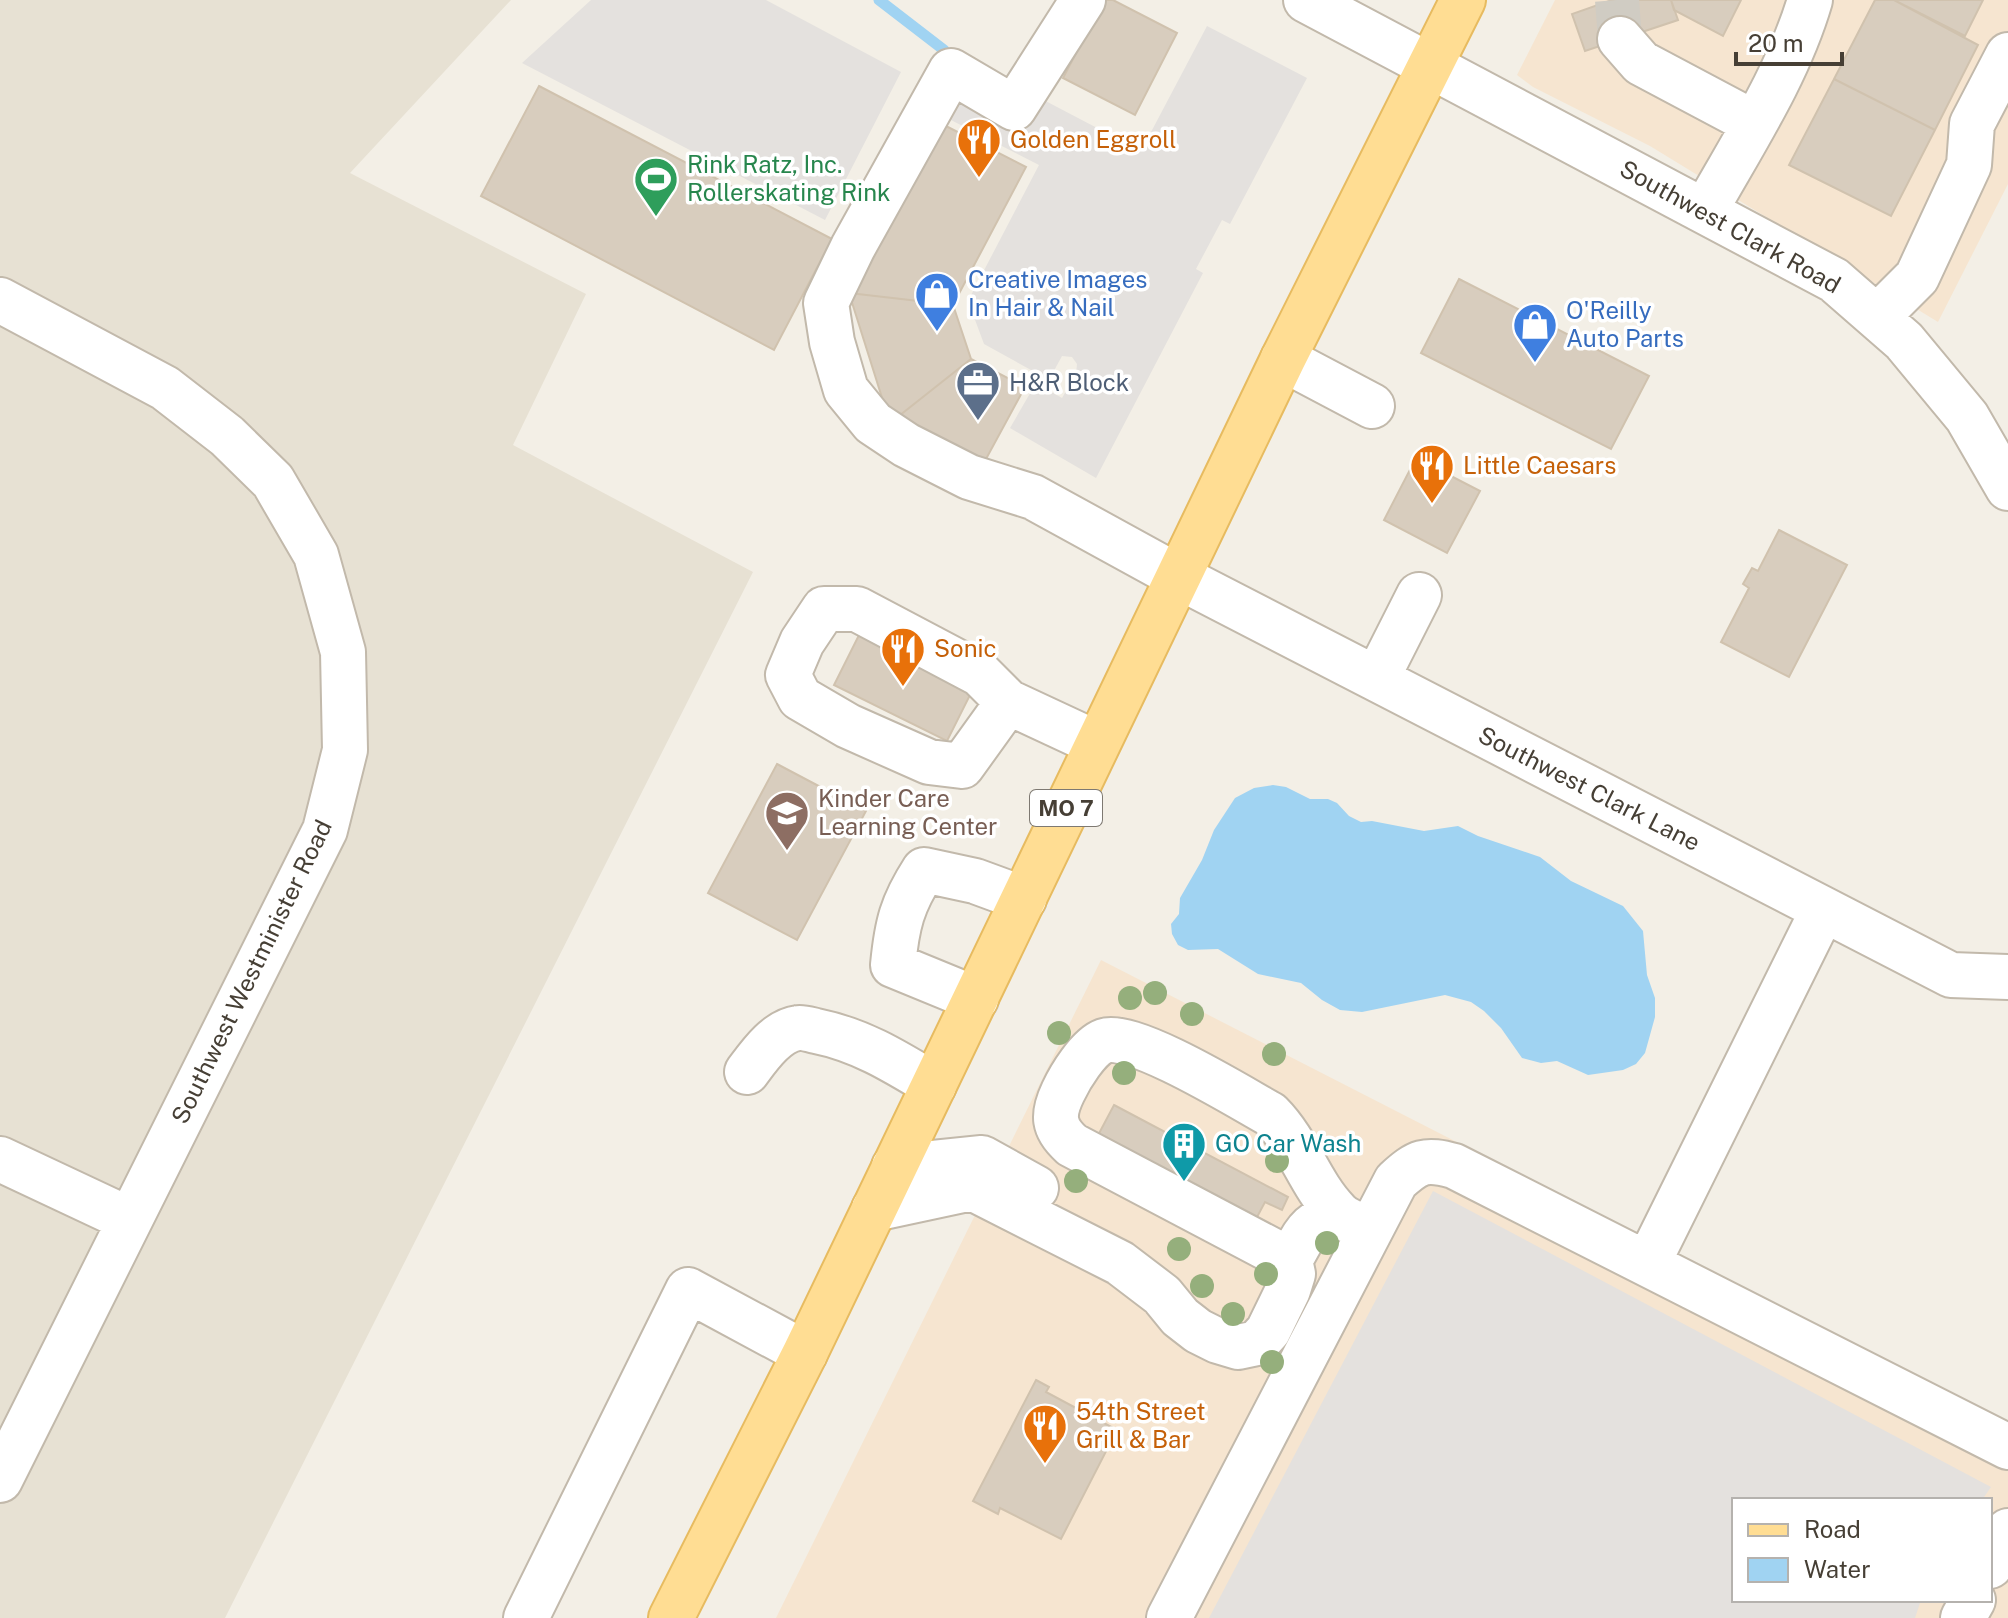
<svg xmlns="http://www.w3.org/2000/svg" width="2008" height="1618" font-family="'Public Sans',sans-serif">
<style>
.residential{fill:#e7e1d3}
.commercial{fill:#f6e5d0;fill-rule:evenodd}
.parking{fill:#e4e1de}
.water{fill:#a0d3f2}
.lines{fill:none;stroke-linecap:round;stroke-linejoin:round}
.stream{stroke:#a0d3f2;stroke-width:11}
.building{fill:#d8cdbe;stroke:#d0c2ae;stroke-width:2}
.minor-tunnel{stroke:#d0ccc3;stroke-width:44;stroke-dasharray:44 22;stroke-linecap:butt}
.minor-casing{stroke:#c2b9ab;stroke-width:48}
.major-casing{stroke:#e7bb60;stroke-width:48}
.minor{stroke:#fff;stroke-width:44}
.major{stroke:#ffdd93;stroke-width:44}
.tree{fill:#95af7c}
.labels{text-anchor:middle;stroke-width:7;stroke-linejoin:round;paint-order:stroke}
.shield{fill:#fff;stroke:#7e7972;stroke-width:2}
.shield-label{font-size:22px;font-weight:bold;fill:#463f35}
.food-label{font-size:24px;fill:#c56008;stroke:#fff;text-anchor:start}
.leisure-label{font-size:24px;fill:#27864d;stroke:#fff;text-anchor:start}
.street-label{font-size:24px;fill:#463f35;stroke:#fff}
.shop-label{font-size:24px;fill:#366cbe;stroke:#fff;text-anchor:start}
.service-label{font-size:24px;fill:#4e5e75;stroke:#fff;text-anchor:start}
.education-label{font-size:24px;fill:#785e54;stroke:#fff;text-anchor:start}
.culture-label{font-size:24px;fill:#0d838f;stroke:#fff;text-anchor:start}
</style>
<rect width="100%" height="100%" fill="#f3efe6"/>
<path class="residential" d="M 0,0 L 511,0 L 350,173 L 586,294 L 513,445 L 753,572 L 225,1618 L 0,1618 Z"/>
<path class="commercial" d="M 1555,0 L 2008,0 L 2008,184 L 1938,322 L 1650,146 L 1533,87 L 1517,75 Z
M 1101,960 L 2008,1424 L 2008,1618 L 776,1618 ZM 1734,1500 L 1990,1500 L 1990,1600 L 1734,1600 Z"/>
<path class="parking" d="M 591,0 L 766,0 L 901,72 L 825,220 L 522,63 Z
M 1207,26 L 1307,78 L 1230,224 L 1222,220 L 1196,269 L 1203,273 L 1096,478 L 1010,428 L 1036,383 L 1062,398 L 1076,374 L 1077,364 L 1072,357 L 1062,356 L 1049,380 L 984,344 L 968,301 L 1039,165 L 947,118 L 975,64 L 1141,151 Z
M 1433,1191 L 1991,1487 L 1982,1500 L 1734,1500 L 1734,1600 L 1921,1600 L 1915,1618 L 1209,1618 Z"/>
<path class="water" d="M 1273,785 L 1286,787 L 1310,799 L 1328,799 L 1337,803 L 1349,816 L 1361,822 L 1372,821 L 1424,831 L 1458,826 L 1478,836 L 1540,857 L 1571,881 L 1623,906 L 1643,931 L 1647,975 L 1655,998 L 1655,1017 L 1645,1053 L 1636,1064 L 1623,1070 L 1588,1075 L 1557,1061 L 1541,1063 L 1522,1058 L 1501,1028 L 1484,1011 L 1471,1002 L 1445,995 L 1362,1012 L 1340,1010 L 1322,1000 L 1301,983 L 1258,974 L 1218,949 L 1188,950 L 1178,945 L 1172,934 L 1171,924 L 1179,914 L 1180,898 L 1202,860 L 1214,830 L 1235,798 L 1254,788 Z"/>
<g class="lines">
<path class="stream" d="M 879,0 L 944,50"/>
</g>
<path class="building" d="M 1104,0 L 1113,0 L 1177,33 L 1135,115 L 1063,78 Z
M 1612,0 L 1671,0 L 1678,20 L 1585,51 L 1572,14 Z
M 1671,0 L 1741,0 L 1723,36 L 1674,10 Z
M 1875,0 L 1894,0 L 1978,45 L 1935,130 L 1834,79 Z
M 1894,0 L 1983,0 L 1965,36 Z
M 1834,79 L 1935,130 L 1891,216 L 1789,165 Z
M 539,86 L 832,239 L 774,350 L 481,196 Z
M 942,124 L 1026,167 L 953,305 L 849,293 Z
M 1459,279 L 1649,376 L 1611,449 L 1421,353 Z
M 849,293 L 953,305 L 971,359 L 890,423 Z
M 971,359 L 1025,387 L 979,472 L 890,423 Z
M 1416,458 L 1480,491 L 1447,553 L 1384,520 Z
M 1779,530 L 1847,565 L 1789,677 L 1721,642 L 1749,588 L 1743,584 L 1752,568 L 1758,571 Z
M 859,635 L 972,691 L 947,741 L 834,685 Z
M 777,764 L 866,811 L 797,940 L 708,893 Z
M 1114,1105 L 1288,1197 L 1282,1210 L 1265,1202 L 1256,1219 L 1096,1139 Z
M 1036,1380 L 1049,1387 L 1046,1392 L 1117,1430 L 1061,1539 L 1000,1508 L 998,1514 L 973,1501 Z"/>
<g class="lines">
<path class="minor-tunnel" d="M 1617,0 L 1620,39"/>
<g class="minor-casing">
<path id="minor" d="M 1083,0 L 1014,108 L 951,71 L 853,247 L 826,303 L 832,342 L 846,390 L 873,423 L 906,445 L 969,477 L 1033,497 L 1177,576 L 1951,975 L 2008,977
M 1306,0 L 1834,280 L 1904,341 L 1967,417 L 2008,488
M 1620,39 L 1641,63 L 1754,123
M 1705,211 C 1743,143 1788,75 1810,0
M 0,300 L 165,388 L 227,436 L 273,481 L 316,555 L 343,652 L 345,750 L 325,830 L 0,1480
M 1877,317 L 1917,277 L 1969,165 L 1972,124 L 2008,55
M 1283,359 L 1372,406
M 1377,678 L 1419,595
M 1008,702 L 962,766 L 929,762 L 848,726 L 800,698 L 788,675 L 802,642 L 824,609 L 857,609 L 980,674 L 1008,702 L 1096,743
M 976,999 L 893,965 C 897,924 902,904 924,870 L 975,881 L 1024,899
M 747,1072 C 759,1056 776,1031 798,1028 C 803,1027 811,1030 816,1031 C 861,1040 896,1062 934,1085
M 0,1159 L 130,1220
M 894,1167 L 982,1158 L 1036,1188
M 874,1209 L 972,1188 L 1120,1263 L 1162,1295 L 1180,1317 L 1198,1331 L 1218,1341 L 1238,1347 L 1257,1343 L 1268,1331 L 1288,1290 L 1293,1274 L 1290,1260 C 1306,1233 1306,1223 1338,1214
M 1290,1260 L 1072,1145 C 1053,1128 1052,1115 1063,1092 C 1070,1077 1088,1047 1104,1041 C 1133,1031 1241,1098 1270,1114 C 1299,1143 1309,1183 1337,1212 C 1344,1220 1359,1225 1369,1230
M 1648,1263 L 1823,910
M 1990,1566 L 2008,1531
M 526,1618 L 688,1290 L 805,1353
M 1169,1618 L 1396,1181 C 1418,1161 1425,1158 1454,1166 L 2008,1447
M 1963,1618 L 1973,1600"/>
</g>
<g class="major-casing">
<path id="major" d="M 671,1618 L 805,1353 L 1283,359 L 1463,0"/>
</g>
<use href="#minor" class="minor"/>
<use href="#major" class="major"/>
</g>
<g class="tree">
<circle cx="1155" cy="993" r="12"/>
<circle cx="1130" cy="998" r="12"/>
<circle cx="1192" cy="1014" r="12"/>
<circle cx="1059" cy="1033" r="12"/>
<circle cx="1274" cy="1054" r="12"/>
<circle cx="1124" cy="1073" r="12"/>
<circle cx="1277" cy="1161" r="12"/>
<circle cx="1076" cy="1181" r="12"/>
<circle cx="1327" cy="1243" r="12"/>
<circle cx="1179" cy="1249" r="12"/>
<circle cx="1266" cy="1274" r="12"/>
<circle cx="1202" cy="1286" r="12"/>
<circle cx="1233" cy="1314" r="12"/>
<circle cx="1272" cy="1362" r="12"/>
</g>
<defs>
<g id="restaurant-pin" transform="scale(2.3)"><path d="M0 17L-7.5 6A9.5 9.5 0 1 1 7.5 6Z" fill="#e8710a" stroke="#fff"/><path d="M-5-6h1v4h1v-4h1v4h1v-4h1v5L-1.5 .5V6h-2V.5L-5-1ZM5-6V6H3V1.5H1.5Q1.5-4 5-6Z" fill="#fff"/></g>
<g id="stadium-pin" transform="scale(2.3)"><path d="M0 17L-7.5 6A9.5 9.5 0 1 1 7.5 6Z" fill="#2e9e5b" stroke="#fff"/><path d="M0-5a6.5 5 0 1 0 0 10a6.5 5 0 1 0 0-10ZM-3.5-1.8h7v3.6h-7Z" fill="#fff"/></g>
<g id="shop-pin" transform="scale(2.3)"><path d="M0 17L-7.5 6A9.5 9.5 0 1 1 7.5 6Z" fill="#3f7fe0" stroke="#fff"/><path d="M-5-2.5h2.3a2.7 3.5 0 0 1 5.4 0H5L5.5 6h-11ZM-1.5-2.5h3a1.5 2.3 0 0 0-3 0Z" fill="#fff"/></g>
<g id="office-pin" transform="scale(2.3)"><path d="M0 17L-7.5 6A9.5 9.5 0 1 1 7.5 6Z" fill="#5c6f8a" stroke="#fff"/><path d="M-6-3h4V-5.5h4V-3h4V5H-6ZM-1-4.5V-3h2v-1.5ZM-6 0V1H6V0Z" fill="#fff"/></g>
<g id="school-pin" transform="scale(2.3)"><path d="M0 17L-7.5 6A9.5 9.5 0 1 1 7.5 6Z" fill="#8d6e63" stroke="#fff"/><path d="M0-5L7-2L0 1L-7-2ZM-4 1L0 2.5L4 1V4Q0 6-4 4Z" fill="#fff"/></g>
<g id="building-pin" transform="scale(2.3)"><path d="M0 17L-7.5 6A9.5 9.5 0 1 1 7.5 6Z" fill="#0f9aa8" stroke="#fff"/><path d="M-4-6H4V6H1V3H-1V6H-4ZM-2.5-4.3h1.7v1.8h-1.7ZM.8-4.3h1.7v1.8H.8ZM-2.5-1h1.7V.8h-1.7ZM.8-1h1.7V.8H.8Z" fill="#fff"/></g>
</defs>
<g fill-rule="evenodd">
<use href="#restaurant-pin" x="979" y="140"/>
<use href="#stadium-pin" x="656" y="179"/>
<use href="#shop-pin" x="937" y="294"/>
<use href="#shop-pin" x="1535" y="325"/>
<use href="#office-pin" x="978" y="383"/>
<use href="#restaurant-pin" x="1432" y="466"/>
<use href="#restaurant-pin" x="903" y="649"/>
<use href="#school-pin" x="787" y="813"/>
<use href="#building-pin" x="1184" y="1144"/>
<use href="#restaurant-pin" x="1045" y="1426"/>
</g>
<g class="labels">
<rect class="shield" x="1030" y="790" width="72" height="36" rx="6"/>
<g class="shield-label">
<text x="1066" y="816">MO 7</text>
</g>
<g class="food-label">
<text x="1010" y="148">Golden Eggroll</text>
<text x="1463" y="474">Little Caesars</text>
<text x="934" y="657">Sonic</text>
<text x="1076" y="1420">54th Street<tspan x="1076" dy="28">Grill &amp; Bar</tspan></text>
</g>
<g class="leisure-label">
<text x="687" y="173">Rink Ratz, Inc.<tspan x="687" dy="28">Rollerskating Rink</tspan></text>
</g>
<g class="street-label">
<text transform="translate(1730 227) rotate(29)" y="8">Southwest Clark Road</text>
<text transform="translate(1589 789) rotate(27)" y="8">Southwest Clark Lane</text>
<text transform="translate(252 972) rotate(-64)" y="8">Southwest Westminister Road</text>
</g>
<g class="shop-label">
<text x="968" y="288">Creative Images<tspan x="968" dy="28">In Hair &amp; Nail</tspan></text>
<text x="1566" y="319">O'Reilly<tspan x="1566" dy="28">Auto Parts</tspan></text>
</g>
<g class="service-label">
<text x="1009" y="391">H&amp;R Block</text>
</g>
<g class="education-label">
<text x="818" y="807">Kinder Care<tspan x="818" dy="28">Learning Center</tspan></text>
</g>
<g class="culture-label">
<text x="1215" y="1152">GO Car Wash</text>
</g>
</g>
<rect x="1732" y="1498" width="260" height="104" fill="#ffffff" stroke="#b5b2ae" stroke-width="2"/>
<rect x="1748" y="1524" width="40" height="12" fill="#ffdd93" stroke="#b5b2ae" stroke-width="2"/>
<text x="1804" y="1538" font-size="24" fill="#463f35">Road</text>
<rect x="1748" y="1558" width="40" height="24" fill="#a0d3f2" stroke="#b5b2ae" stroke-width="2"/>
<text x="1804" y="1578" font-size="24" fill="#463f35">Water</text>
<path d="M1736 52v12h106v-12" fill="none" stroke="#463f35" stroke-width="4"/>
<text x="1748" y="52" font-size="24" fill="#463f35" stroke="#ffffff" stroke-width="6" paint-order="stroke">20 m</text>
</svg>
